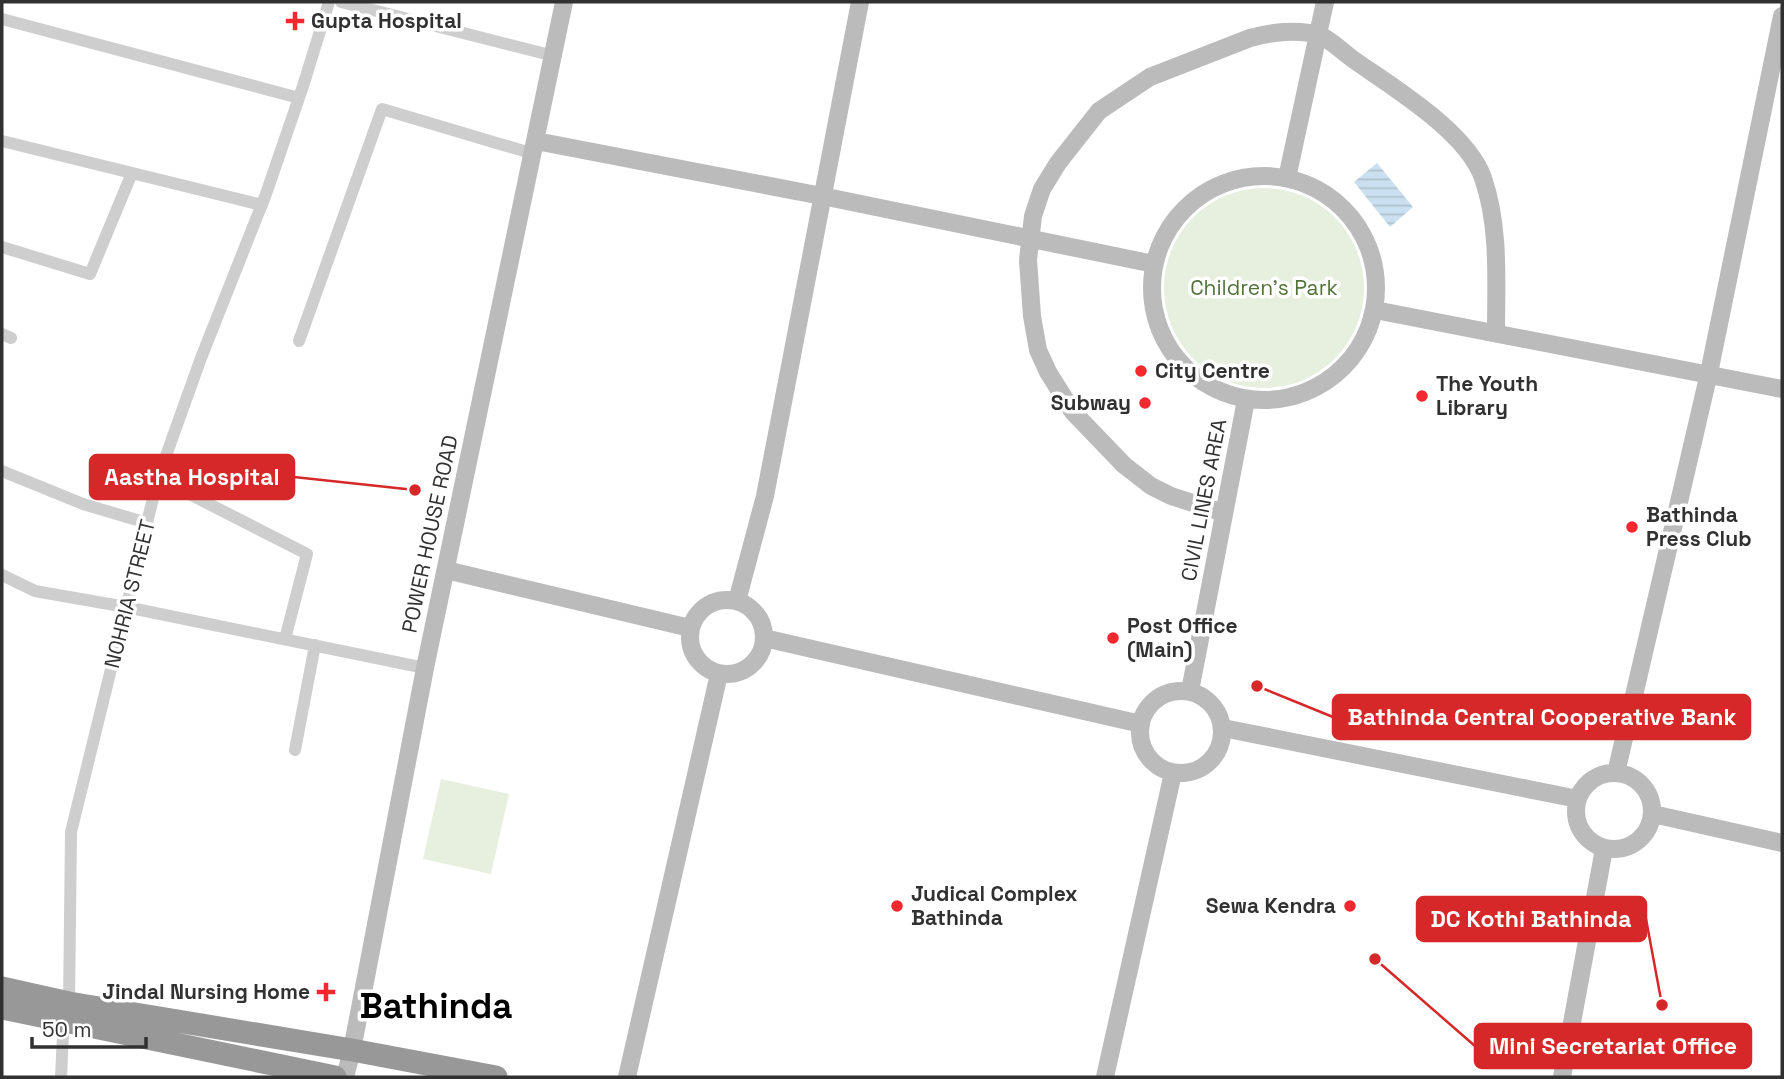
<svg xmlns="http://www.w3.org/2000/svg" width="1784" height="1079" font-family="'Space Grotesk',sans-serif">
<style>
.park{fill:#e7efdf}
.water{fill:url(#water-rules)}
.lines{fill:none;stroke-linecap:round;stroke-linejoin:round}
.street{stroke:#cecece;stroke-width:12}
.secondary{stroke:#bbb;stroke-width:18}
.highway{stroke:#989898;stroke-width:23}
.poi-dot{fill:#f5272f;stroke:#fff;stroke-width:2.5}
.labels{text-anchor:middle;stroke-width:7;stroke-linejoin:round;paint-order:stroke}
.poi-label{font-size:21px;font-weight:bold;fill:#313131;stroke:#fff;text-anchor:start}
.park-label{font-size:21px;fill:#52723a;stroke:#fff}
.street-label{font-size:21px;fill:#313131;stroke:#fff}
.town-label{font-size:35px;font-weight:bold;fill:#000;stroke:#fff}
.leader{fill:none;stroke:#d62828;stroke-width:2.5}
.callout-dot{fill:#d62828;stroke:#fff;stroke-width:2.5}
.callout{fill:#d62828;stroke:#d62828;stroke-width:2.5}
.callout-label{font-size:23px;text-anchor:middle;font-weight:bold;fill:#fff}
</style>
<defs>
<pattern id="water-rules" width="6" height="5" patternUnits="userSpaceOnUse" patternTransform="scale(1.75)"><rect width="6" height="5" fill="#cae0f0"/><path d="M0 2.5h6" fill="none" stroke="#aec1ce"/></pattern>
</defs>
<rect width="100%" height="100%" fill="#fff"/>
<path class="park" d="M1164 288a100 100 0 1 1 200 0a100 100 0 1 1-200 0Z
M 441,779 L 509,794 L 491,874 L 423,859 Z"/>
<path class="water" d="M 1377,163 L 1413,207 L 1390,227 L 1354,182 Z"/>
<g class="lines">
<path class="street" d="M 341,2 L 554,56
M 2,19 L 299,98
M 2,141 L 262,205
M 2,247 L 90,274 L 132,173
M 2,334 L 11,338
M 299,341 L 382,109 L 534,154
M 2,471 L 83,504 L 147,523
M 158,478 L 307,554 L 285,639
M 2,575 L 35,591 L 126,607 L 425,668
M 295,750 L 315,645
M 69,1003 L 71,832 L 158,478 L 201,358 L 266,194 L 303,86 L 329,2
M 60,1020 L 63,1035 L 61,1077"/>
<path class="secondary" d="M 536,141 L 822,196 L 1154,264
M1152 288a112 112 0 1 1 224 0a112 112 0 1 1-224 0Z
M 1287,178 L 1325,2
M 1375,310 L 1782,389
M 1224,513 L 1171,496 L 1151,486 L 1124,465 L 1073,412 L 1048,372 L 1038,350 L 1032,316 L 1028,260 L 1033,216 L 1042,189 L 1058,163 L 1099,111 L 1150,77 L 1250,38 C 1271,32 1298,29 1319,35 C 1330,39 1344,53 1354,60 C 1394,88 1467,132 1483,178 C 1500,227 1496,282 1496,333
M 446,570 L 690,628
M690 637a37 37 0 1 1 74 0a37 37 0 1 1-74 0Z
M 737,601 L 765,496 L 860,2
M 764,638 L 1141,724
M1140 732a41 41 0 1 1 82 0a41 41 0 1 1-82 0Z
M 1190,691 L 1246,400
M 1223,728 L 1578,799
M1576 811a38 38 0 1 1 76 0a38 38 0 1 1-76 0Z
M 1616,773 L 1709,373 L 1782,16
M 1653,814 L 1782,843
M 345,1077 L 352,1050 L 425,668 L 564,2
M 627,1077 L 719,674
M 1105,1077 L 1173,773
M 1562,1077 L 1604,849"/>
<path class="highway" d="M 2,988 L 69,1003 L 352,1050 L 496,1077
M 2,1008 L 335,1077"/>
</g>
<g class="poi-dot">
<path d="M291.5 10.5h7v7h7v7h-7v7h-7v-7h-7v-7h7z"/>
<circle cx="1141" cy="371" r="7"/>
<circle cx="1422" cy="396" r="7"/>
<circle cx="1145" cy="403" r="7"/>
<circle cx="1632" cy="527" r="7"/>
<circle cx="1113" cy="638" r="7"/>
<circle cx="897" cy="906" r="7"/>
<circle cx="1350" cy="906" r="7"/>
<path d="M322.5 981.5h7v7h7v7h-7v7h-7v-7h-7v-7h7z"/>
</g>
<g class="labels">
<g class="poi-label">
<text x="311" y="28">Gupta Hospital</text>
<text x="1155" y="378">City Centre</text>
<text x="1436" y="391">The Youth<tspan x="1436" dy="24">Library</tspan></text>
<text x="1131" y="410" text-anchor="end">Subway</text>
<text x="1646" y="522">Bathinda<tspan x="1646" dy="24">Press Club</tspan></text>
<text x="1127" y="633">Post Office<tspan x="1127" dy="24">(Main)</tspan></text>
<text x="911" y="901">Judical Complex<tspan x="911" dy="24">Bathinda</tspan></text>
<text x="1336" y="913" text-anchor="end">Sewa Kendra</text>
<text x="310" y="999" text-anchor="end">Jindal Nursing Home</text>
</g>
<g class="park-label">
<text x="1264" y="295">Children's Park</text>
</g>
<g class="street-label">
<text transform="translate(1204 500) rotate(-79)" y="7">CIVIL LINES AREA</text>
<text transform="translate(430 534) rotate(-78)" y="7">POWER HOUSE ROAD</text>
<text transform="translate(130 594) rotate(-76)" y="7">NOHRIA STREET</text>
</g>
<g class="town-label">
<text x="436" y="1018">Bathinda</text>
</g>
</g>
<path class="leader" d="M415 490L294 477M1257 686L1333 717M1662 1005L1646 919M1375 959L1475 1046"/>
<g class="callout-dot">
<circle cx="415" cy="490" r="7"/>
<circle cx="1257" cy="686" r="7"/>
<circle cx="1662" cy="1005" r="7"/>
<circle cx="1375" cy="959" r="7"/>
</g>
<g class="callout">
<rect x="90" y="455" width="204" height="44" rx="7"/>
<rect x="1333" y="695" width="417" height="44" rx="7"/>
<rect x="1417" y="897" width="229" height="44" rx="7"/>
<rect x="1475" y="1024" width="276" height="44" rx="7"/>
</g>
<g class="callout-label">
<text x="192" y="485">Aastha Hospital</text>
<text x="1542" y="725">Bathinda Central Cooperative Bank</text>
<text x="1531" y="927">DC Kothi Bathinda</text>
<text x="1613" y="1054">Mini Secretariat Office</text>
</g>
<rect width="1784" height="1079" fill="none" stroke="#313131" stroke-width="7"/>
<path d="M32 1037v10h114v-10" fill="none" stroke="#313131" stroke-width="3.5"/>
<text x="42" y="1037" font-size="21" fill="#313131" stroke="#ffffff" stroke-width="5" paint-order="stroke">50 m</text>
</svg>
